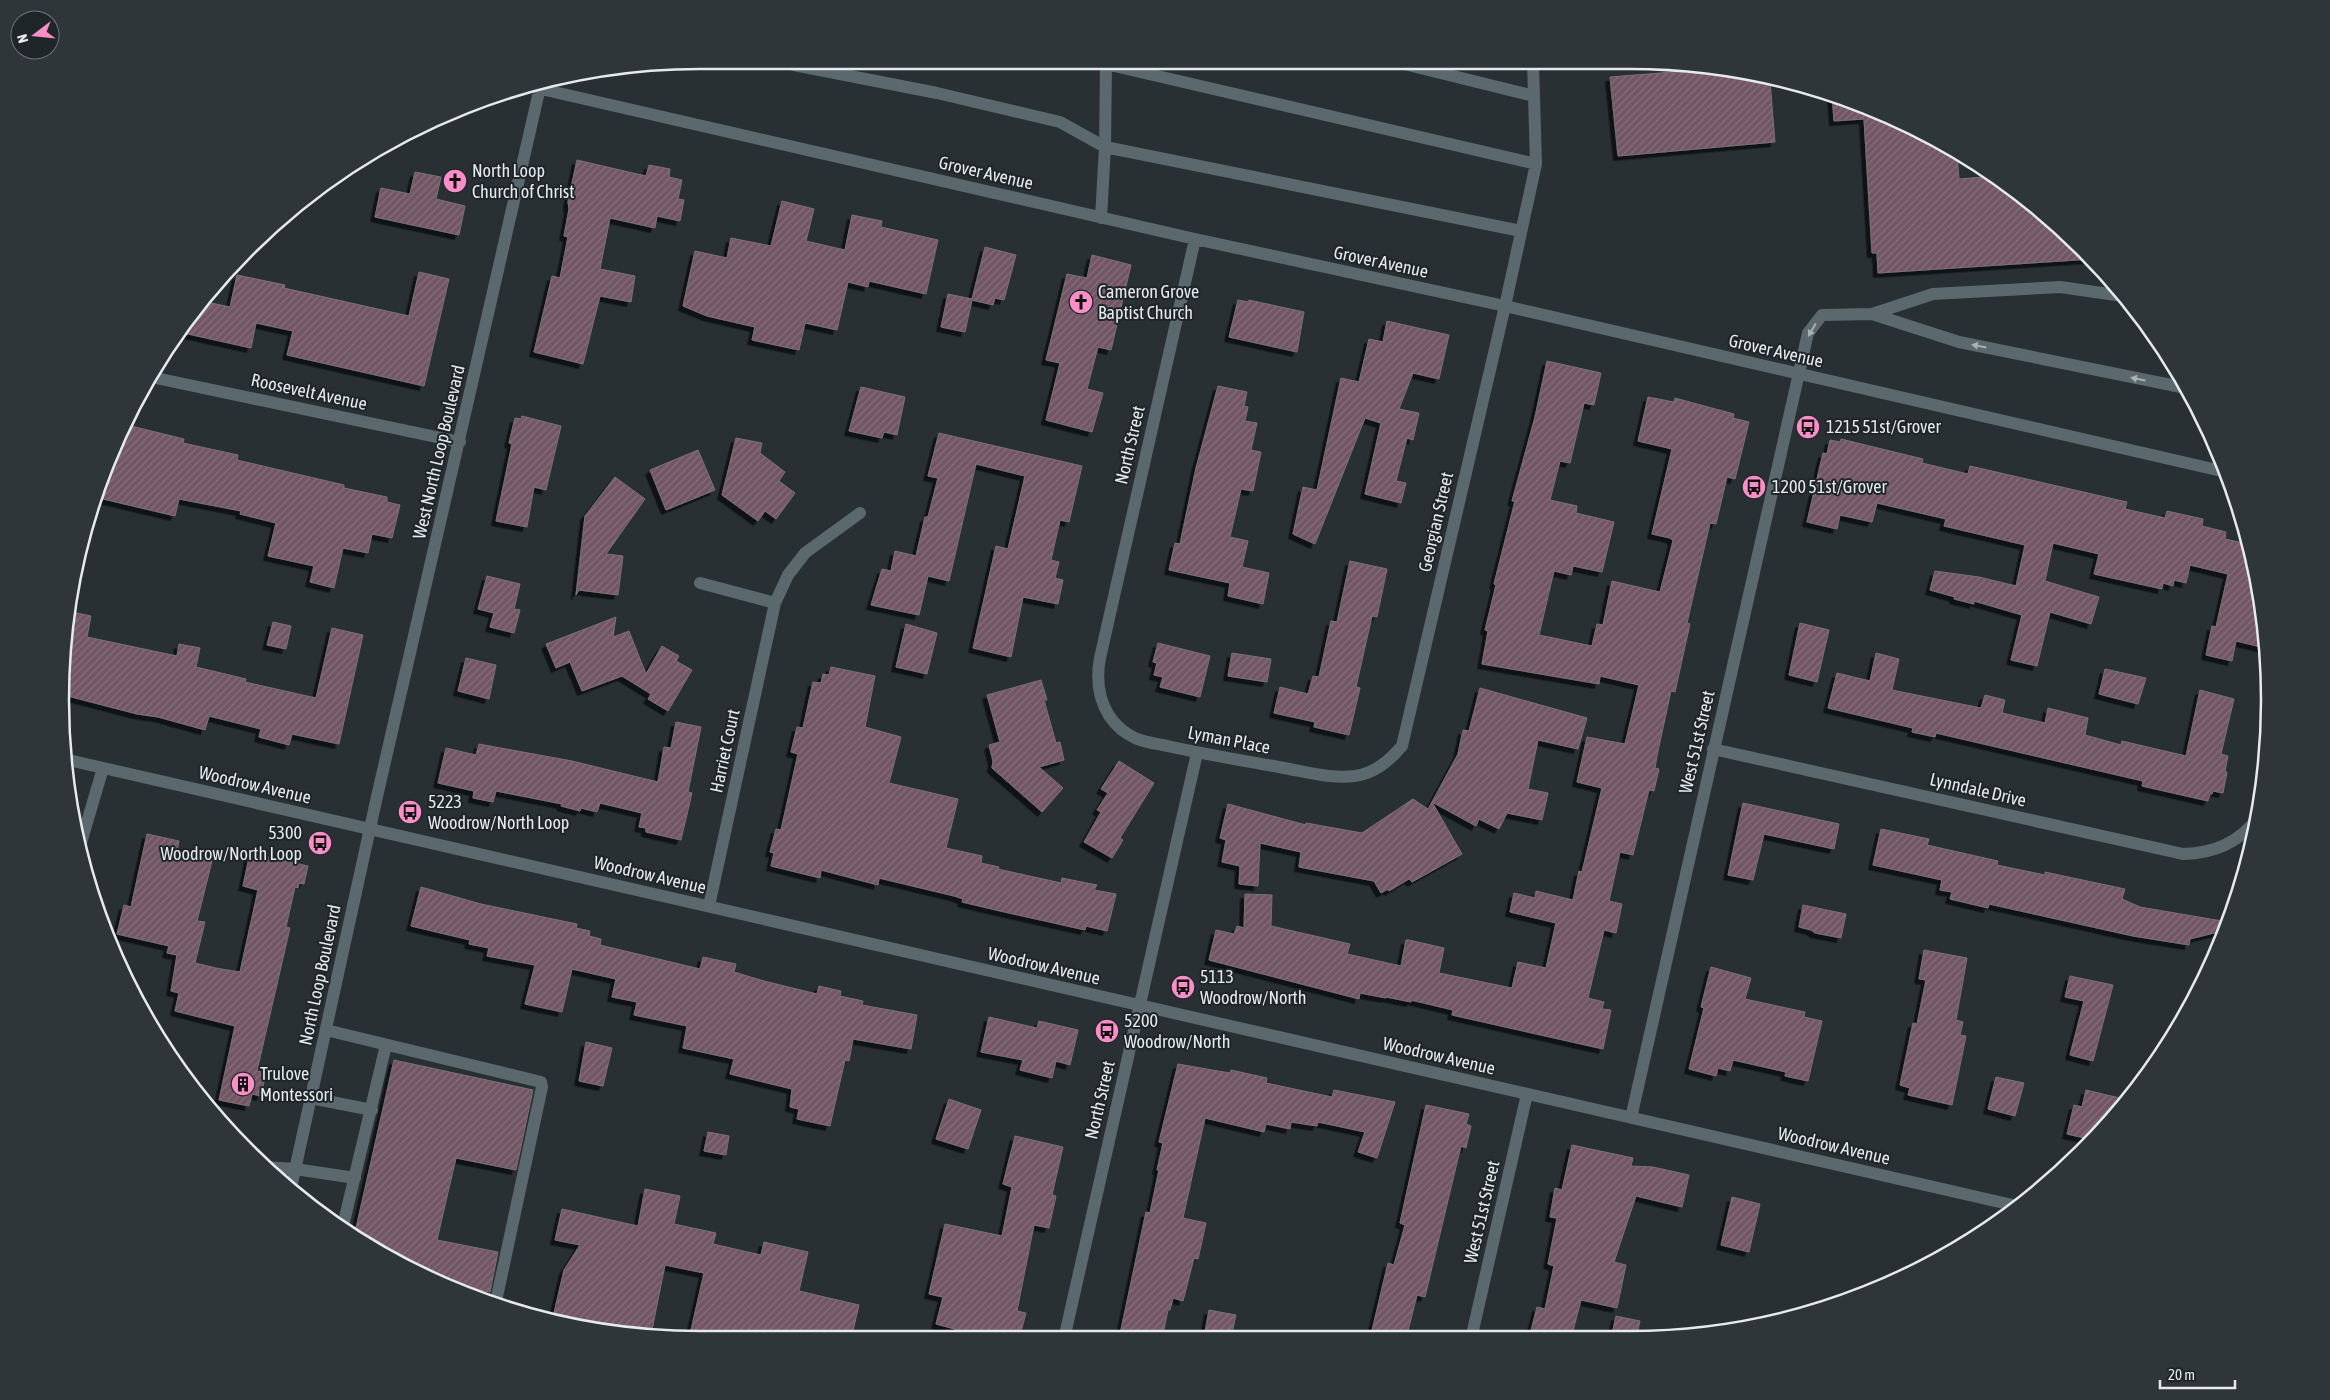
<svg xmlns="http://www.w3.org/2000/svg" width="2330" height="1400" font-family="'Asap Condensed',sans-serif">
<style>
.building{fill:url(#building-hatch);stroke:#7a7175;filter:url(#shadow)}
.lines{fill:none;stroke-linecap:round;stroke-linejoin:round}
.minor{stroke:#5b686e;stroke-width:12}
.oneway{fill:#a7b0b3}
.labels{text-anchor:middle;stroke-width:4;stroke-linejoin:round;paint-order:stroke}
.poi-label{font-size:18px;fill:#e5eaec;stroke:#1f262a;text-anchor:start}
.street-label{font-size:18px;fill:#e5eaec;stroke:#1f262a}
.rim{fill:none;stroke:#e5eaec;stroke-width:2.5}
</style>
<defs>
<pattern id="building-hatch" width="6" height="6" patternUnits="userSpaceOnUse" patternTransform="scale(1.25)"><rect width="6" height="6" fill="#725663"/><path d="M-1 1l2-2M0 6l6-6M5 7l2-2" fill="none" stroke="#866e7a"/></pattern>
<filter id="shadow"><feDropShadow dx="-4.5" dy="4.5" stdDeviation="0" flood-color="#0009"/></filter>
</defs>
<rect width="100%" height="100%" fill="#283034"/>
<path class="building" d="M 1711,69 L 1770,81 L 1775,142 L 1618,156 L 1610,77 Z
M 1832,93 L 1957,154 L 1959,179 L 1996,176 L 2083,248 L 2092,259 L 1878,273 L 1877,253 L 1872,253 L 1864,119 L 1834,121 Z
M 577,160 L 646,176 L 649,165 L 670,169 L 669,177 L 682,180 L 678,199 L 684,200 L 680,221 L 657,216 L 655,228 L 610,218 L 600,269 L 635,276 L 631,302 L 600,296 L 583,364 L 534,352 L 552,276 L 560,278 L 568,237 L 564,236 L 569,209 L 568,202 Z
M 415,172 L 441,177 L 436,199 L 465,206 L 459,235 L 375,217 L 381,188 L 410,194 Z
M 782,201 L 814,209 L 806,241 L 845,250 L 852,215 L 882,221 L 881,227 L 938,240 L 926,294 L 869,281 L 868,287 L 848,282 L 837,330 L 805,323 L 799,350 L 752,340 L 755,327 L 707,316 L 683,306 L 695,251 L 727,258 L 731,238 L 771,246 Z
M 985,247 L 1016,255 L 1004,300 L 995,298 L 993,305 L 972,300 L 965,332 L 941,327 L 948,294 L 972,299 Z
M 1092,255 L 1131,265 L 1111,350 L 1098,347 L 1087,389 L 1103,393 L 1092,432 L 1046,420 L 1060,363 L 1046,360 L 1067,274 L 1087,278 Z
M 419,272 L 449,279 L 424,386 L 287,355 L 293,331 L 256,323 L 251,348 L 179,332 L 192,311 L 202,301 L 230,307 L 237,275 L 285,285 L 284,288 L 409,316 Z
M 1238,300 L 1248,302 L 1249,300 L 1304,312 L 1297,352 L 1229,337 Z
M 1387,321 L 1449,335 L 1439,379 L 1413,373 L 1399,409 L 1419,413 L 1413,440 L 1407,438 L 1396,481 L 1406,483 L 1401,503 L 1365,494 L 1381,423 L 1365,418 L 1315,544 L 1293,534 L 1303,487 L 1317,490 L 1341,378 L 1359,382 L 1369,339 L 1383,342 Z
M 1547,361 L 1601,373 L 1594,405 L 1584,403 L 1570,463 L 1560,461 L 1550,500 L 1577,506 L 1576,513 L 1614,522 L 1602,572 L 1573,566 L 1571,575 L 1554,571 L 1539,635 L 1592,646 L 1597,624 L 1603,625 L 1612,581 L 1660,592 L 1673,541 L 1670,538 L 1652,534 L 1672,449 L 1638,441 L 1648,397 L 1674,402 L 1675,398 L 1734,414 L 1733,418 L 1749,422 L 1735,479 L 1727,477 L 1716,524 L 1710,523 L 1687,623 L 1690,624 L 1675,692 L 1671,691 L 1658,751 L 1655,768 L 1659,769 L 1654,791 L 1649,790 L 1633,855 L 1620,852 L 1609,901 L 1622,904 L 1616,933 L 1604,930 L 1588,998 L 1604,1002 L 1602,1009 L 1611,1010 L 1603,1049 L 1452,1015 L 1453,1010 L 1411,1000 L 1411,1002 L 1386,997 L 1386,998 L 1360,993 L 1359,999 L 1209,960 L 1216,930 L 1234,934 L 1237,926 L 1244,928 L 1245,894 L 1272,895 L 1271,926 L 1350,944 L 1347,954 L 1401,966 L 1406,940 L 1409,940 L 1444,948 L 1439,973 L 1512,988 L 1518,962 L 1546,968 L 1556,923 L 1510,912 L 1514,893 L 1535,898 L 1536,891 L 1573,900 L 1579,871 L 1582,872 L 1602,788 L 1577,782 L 1587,737 L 1625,744 L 1639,685 L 1600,676 L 1599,684 L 1482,664 L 1488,631 L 1485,630 L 1496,585 L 1494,584 L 1515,501 L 1512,501 L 1535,417 Z
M 1218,386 L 1247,392 L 1244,406 L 1248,407 L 1245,421 L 1257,423 L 1251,450 L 1261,452 L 1253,491 L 1241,489 L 1230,537 L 1248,541 L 1242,567 L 1269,573 L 1263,604 L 1228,596 L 1230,583 L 1169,570 L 1175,543 L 1180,544 L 1196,468 Z
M 861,387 L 905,397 L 897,435 L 884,432 L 882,438 L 849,431 Z
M 522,416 L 561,426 L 546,490 L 534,487 L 527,527 L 496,521 L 512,444 L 509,443 L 515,418 L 521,419 Z
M 123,424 L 184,439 L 183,443 L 238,455 L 237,460 L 344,485 L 344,488 L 387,497 L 387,502 L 400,505 L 392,538 L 372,534 L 368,553 L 343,548 L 334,588 L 310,582 L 314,566 L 268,556 L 276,523 L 240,514 L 241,511 L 179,499 L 175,516 L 99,498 L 107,468 L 105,467 Z
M 939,433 L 1082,466 L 1069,522 L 1060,520 L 1051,560 L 1059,562 L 1055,578 L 1063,580 L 1058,604 L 1023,597 L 1011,657 L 973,648 L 996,546 L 1008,549 L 1025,476 L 976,464 L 949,581 L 928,576 L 919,615 L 871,605 L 882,569 L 891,571 L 895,551 L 916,556 L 925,517 L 928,517 L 938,478 L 928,476 Z
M 736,438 L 762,443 L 760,453 L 785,472 L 779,481 L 795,493 L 776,519 L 765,511 L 758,521 L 722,495 Z
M 1841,439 L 1923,459 L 1922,463 L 1968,474 L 1970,466 L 2127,502 L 2125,509 L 2165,518 L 2167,511 L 2203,519 L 2202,526 L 2226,532 L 2225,539 L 2248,544 L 2258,575 L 2265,648 L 2236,641 L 2232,661 L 2206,655 L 2212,626 L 2216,627 L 2228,574 L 2190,565 L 2186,583 L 2174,580 L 2173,586 L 2163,583 L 2162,589 L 2094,574 L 2099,554 L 2053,543 L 2045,581 L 2099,597 L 2091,624 L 2050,612 L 2037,666 L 2011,660 L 2022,615 L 1974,601 L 1974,604 L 1954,599 L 1955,597 L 1930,590 L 1935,571 L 1979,577 L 2016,586 L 2025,545 L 1944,526 L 1946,519 L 1877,503 L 1872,522 L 1840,515 L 1837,529 L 1807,522 L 1823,453 L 1827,454 L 1830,440 L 1840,442 Z
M 698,450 L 715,490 L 666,510 L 650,470 Z
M 615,477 L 645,499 L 606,554 L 623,556 L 618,595 L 579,590 L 576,595 L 585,516 Z
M 1350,561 L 1387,569 L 1377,617 L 1372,616 L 1356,687 L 1360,688 L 1349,735 L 1314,727 L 1315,722 L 1274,713 L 1280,687 L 1308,694 L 1313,676 L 1319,677 L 1331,621 L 1337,622 Z
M 487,576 L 520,584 L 514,609 L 520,610 L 514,633 L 490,627 L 494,613 L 478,609 Z
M 67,611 L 91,616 L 87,637 L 177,656 L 179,644 L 200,648 L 196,667 L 246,679 L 245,682 L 316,698 L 332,628 L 363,635 L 339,744 L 292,734 L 289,745 L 259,737 L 261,729 L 209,716 L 205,730 L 158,717 L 137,714 L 60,694 Z
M 616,617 L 613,637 L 629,631 L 646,674 L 662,646 L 679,656 L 676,661 L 692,670 L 668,711 L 648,699 L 651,694 L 622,676 L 582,691 L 570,662 L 556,668 L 546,644 Z
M 273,622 L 291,626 L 286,649 L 267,645 Z
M 1800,623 L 1829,630 L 1817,682 L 1789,675 Z
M 906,624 L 937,633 L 927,674 L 896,667 Z
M 1158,643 L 1210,656 L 1200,697 L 1160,687 L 1163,677 L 1154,675 L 1157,663 L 1153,662 Z
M 1232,653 L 1271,659 L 1267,682 L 1228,676 Z
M 1876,653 L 1899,659 L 1892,690 L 1981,708 L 1985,695 L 2005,700 L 2002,713 L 2045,723 L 2048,708 L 2088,718 L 2085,735 L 2121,745 L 2122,741 L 2186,756 L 2200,690 L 2234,699 L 2221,754 L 2228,756 L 2225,771 L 2227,772 L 2223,793 L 2213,791 L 2212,794 L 2210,794 L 2208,801 L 2142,786 L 2143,781 L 1936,733 L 1935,737 L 1912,732 L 1913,728 L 1828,708 L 1837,673 L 1870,681 Z
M 466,658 L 496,665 L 489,699 L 458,691 Z
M 831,667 L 875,676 L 865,727 L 901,737 L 889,783 L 958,799 L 946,848 L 982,856 L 981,863 L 999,867 L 998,869 L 1061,883 L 1062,878 L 1097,885 L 1094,890 L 1116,894 L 1107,931 L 1086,926 L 1085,930 L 1000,911 L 962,902 L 963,899 L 954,896 L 879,878 L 878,885 L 821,870 L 820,878 L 771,866 L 774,853 L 770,852 L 776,829 L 781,830 L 798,754 L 791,752 L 797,727 L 803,728 L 813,682 L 821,683 L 823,674 L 829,675 Z
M 2105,669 L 2146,678 L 2138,704 L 2099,694 Z
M 1041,680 L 1047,700 L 1044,700 L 1056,743 L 1060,742 L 1064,760 L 1039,767 L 1063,788 L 1042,812 L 992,768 L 993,761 L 989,745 L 1000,742 L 987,695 Z
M 1480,688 L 1587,718 L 1578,749 L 1538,740 L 1528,789 L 1548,793 L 1542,820 L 1507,813 L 1499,829 L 1479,819 L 1476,826 L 1432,802 L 1458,754 L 1463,730 L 1469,731 Z
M 676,722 L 701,727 L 688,792 L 692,793 L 681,840 L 646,832 L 646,828 L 639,827 L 642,813 L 600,803 L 597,812 L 581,808 L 580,811 L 561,806 L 562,804 L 496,791 L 493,802 L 473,798 L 474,791 L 438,783 L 446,748 L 476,755 L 479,744 L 572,761 L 658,782 L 664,747 L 671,748 Z
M 1119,761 L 1154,783 L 1120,838 L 1123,840 L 1112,858 L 1084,842 L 1101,812 L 1097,810 L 1108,793 L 1101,789 Z
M 1413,799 L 1428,809 L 1432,802 L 1462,854 L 1412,882 L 1409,879 L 1389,891 L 1388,889 L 1381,893 L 1374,881 L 1299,867 L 1301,852 L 1260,843 L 1258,886 L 1239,884 L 1240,866 L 1222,862 L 1226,840 L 1220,838 L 1228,804 L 1306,825 L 1306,823 L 1362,833 Z
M 1743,803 L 1839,824 L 1834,849 L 1764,834 L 1753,880 L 1728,875 Z
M 1881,829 L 1929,839 L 1927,845 L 1998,861 L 1997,865 L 2045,875 L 2045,872 L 2125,889 L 2122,899 L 2140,907 L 2228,922 L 2226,930 L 2190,939 L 2189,945 L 2133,936 L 1989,904 L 1988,908 L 1950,899 L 1952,892 L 1940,890 L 1942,880 L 1873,865 Z
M 147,834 L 179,841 L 177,852 L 212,861 L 197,921 L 205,922 L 195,963 L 216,968 L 240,972 L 258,890 L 243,886 L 250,853 L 308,866 L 304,884 L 299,883 L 298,888 L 295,887 L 286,927 L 290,928 L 257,1071 L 266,1073 L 261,1096 L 252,1094 L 249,1106 L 219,1100 L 235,1026 L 175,1011 L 179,993 L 171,991 L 177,955 L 167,953 L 169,946 L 117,934 L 124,905 L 131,907 Z
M 421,887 L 481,904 L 577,924 L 576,928 L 590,931 L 589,936 L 601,939 L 600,945 L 700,969 L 703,957 L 736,964 L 734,972 L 764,981 L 817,994 L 819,986 L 841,991 L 840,996 L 863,1001 L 862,1005 L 917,1015 L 911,1049 L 853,1039 L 849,1061 L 845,1060 L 830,1126 L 797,1119 L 799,1109 L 790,1107 L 792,1089 L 730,1074 L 734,1059 L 683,1048 L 687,1026 L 634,1015 L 637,1002 L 612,997 L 616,979 L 572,969 L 562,1012 L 525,1004 L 535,965 L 487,956 L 489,948 L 469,944 L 470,940 L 411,926 Z
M 1803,905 L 1846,914 L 1841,938 L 1815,933 L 1811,930 L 1799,927 Z
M 1924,950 L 1967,958 L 1956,1020 L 1963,1022 L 1960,1035 L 1966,1036 L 1952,1105 L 1908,1095 L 1910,1088 L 1900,1085 L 1913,1023 L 1917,1024 L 1926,980 L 1919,979 Z
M 1711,967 L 1751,978 L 1745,999 L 1805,1012 L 1804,1017 L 1822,1021 L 1808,1081 L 1785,1076 L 1786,1072 L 1733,1060 L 1730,1071 L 1718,1068 L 1716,1076 L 1689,1069 L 1704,1008 L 1701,1007 Z
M 2070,976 L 2113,985 L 2093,1061 L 2070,1055 L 2084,1001 L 2065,997 Z
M 989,1017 L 1037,1028 L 1039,1021 L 1078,1030 L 1070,1065 L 1056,1061 L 1052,1078 L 1020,1070 L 1023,1060 L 981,1052 Z
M 586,1042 L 612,1048 L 603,1086 L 579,1081 Z
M 394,1060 L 533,1090 L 516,1170 L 456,1158 L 437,1240 L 498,1252 L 490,1292 L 445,1282 L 354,1237 Z
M 1178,1064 L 1230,1073 L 1231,1070 L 1267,1078 L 1266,1083 L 1332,1097 L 1334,1090 L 1395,1102 L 1377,1158 L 1358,1152 L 1365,1132 L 1318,1122 L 1317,1126 L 1291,1122 L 1290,1129 L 1266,1124 L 1264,1132 L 1205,1118 L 1183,1218 L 1206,1223 L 1198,1259 L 1194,1258 L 1183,1301 L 1173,1298 L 1170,1310 L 1168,1310 L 1162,1339 L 1119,1339 L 1146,1212 L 1150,1213 L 1159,1170 L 1157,1170 L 1163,1143 L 1159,1142 Z
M 1996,1077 L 2024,1083 L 2015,1116 L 1988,1109 Z
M 2086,1090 L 2124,1099 L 2089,1139 L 2067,1134 L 2074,1105 L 2082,1107 Z
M 949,1099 L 981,1110 L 968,1149 L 936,1139 Z
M 1426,1105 L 1469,1114 L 1466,1124 L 1471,1126 L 1466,1148 L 1461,1146 L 1425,1297 L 1417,1295 L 1406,1339 L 1370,1339 L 1388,1263 L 1394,1265 L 1405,1225 L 1400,1223 Z
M 708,1132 L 729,1136 L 726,1155 L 704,1151 Z
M 1015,1136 L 1063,1147 L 1052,1195 L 1056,1196 L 1049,1228 L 1034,1225 L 1017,1311 L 1026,1313 L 1019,1339 L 992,1339 L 936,1324 L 943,1297 L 929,1294 L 945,1224 L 1002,1236 L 1012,1187 L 1003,1184 Z
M 1572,1145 L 1633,1158 L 1631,1166 L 1653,1167 L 1689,1175 L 1682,1207 L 1636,1196 L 1614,1262 L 1626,1265 L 1617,1308 L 1581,1300 L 1571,1339 L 1529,1339 L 1537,1307 L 1545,1309 L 1554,1266 L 1548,1264 L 1557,1218 L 1550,1217 L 1555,1188 L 1562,1190 Z
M 645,1189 L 680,1196 L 674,1224 L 716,1233 L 713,1244 L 761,1255 L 764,1242 L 808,1252 L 799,1291 L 859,1305 L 853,1331 L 848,1330 L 846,1339 L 689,1339 L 704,1273 L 665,1265 L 651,1335 L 554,1313 L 564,1270 L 580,1245 L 555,1240 L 562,1209 L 638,1226 Z
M 1732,1197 L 1760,1204 L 1749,1252 L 1721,1245 Z
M 1209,1310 L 1236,1315 L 1231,1338 L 1205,1332 Z
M 1616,1316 L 1640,1321 L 1636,1339 L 1611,1339 Z"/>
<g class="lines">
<path class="minor" d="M 1396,62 L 1534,96
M 1106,64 L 1536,164
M 794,65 L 937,93 L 1060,122 L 1105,147 L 1521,231
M 528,86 L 1195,239 L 1505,306 L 2226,472
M 1101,218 L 1105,147 L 1106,64
M 1195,239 L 1100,658 C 1095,684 1100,712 1122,730 C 1126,733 1131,736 1135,738 C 1146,743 1160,744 1172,747 C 1209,755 1246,761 1284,768 C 1307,772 1331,779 1355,776 C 1375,773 1389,761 1402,746 L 1505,306 L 1536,164 L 1533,62
M 1872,314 L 1933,294 L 2060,287 L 2123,296
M 151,377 L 460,442
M 2220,470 L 2222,457
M 700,583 L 775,603
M 1713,749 L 2183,854 C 2215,853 2238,843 2258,818
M 64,759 L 2017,1206
M 80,846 L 103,768
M 709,906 L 775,603 L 788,575 L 805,553 L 860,513
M 326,1030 L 541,1082 L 542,1087 L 495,1306
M 311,1098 L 372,1110
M 1631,1118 L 1808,333 L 1822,315 L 1872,314 L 1959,342 L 2186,388
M 265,1167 L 295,1169 L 355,1178
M 291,1188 L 376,801 L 541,83
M 342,1230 L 386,1045
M 1064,1339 L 1197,753
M 1471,1339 L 1527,1094"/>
</g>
<defs><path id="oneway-solid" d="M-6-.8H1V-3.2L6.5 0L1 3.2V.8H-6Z" transform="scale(1.25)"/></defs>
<g class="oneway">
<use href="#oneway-solid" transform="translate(1812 330) rotate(120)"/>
<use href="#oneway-solid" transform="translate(1979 346) rotate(-169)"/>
<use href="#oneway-solid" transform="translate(2138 379) rotate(-169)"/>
</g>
<defs>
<g id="church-disc" transform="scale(1.25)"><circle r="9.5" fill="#fa8fc7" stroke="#1f262a"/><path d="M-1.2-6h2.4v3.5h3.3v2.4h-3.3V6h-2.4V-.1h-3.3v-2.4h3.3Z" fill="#111"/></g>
<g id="bus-disc" transform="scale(1.25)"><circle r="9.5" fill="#fa8fc7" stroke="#1f262a"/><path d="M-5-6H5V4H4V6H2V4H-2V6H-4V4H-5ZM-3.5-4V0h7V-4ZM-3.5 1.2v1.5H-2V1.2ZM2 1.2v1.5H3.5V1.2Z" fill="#111"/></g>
<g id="building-disc" transform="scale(1.25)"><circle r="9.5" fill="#fa8fc7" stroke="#1f262a"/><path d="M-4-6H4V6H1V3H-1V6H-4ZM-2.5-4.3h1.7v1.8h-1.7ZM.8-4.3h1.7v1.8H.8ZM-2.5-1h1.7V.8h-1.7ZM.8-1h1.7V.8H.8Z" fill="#111"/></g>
</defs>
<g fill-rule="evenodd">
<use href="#church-disc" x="455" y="181"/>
<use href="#church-disc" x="1081" y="302"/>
<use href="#bus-disc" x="1808" y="427"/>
<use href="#bus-disc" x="1754" y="487"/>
<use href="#bus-disc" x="410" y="812"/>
<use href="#bus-disc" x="320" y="843"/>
<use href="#bus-disc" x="1183" y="987"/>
<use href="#bus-disc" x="1107" y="1031"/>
<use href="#building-disc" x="243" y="1084"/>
</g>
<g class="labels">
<g class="poi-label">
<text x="472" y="177">North Loop<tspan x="472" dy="21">Church of Christ</tspan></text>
<text x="1098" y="298">Cameron Grove<tspan x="1098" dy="21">Baptist Church</tspan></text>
<text x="1826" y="433">1215 51st/Grover</text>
<text x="1772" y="493">1200 51st/Grover</text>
<text x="428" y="808">5223<tspan x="428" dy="21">Woodrow/North Loop</tspan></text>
<text x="302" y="839" text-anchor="end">5300<tspan x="302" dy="21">Woodrow/North Loop</tspan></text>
<text x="1200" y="983">5113<tspan x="1200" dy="21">Woodrow/North</tspan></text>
<text x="1124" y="1027">5200<tspan x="1124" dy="21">Woodrow/North</tspan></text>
<text x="260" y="1080">Trulove<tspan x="260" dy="21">Montessori</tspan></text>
</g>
<g class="street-label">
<text transform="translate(986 173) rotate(13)" y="6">Grover Avenue</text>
<text transform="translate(1381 262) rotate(12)" y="6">Grover Avenue</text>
<text transform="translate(1776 351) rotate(13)" y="6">Grover Avenue</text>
<text transform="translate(309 392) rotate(12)" y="6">Roosevelt Avenue</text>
<text transform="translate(1130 445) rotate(-77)" y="6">North Street</text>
<text transform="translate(439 452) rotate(-77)" y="6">West North Loop Boulevard</text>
<text transform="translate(1436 522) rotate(-77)" y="6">Georgian Street</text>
<text transform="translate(1229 740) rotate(11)" y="6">Lyman Place</text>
<text transform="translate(1697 742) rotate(-77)" y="6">West 51st Street</text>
<text transform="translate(725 751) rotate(-78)" y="6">Harriet Court</text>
<text transform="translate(255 785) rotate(13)" y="6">Woodrow Avenue</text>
<text transform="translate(1978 790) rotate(13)" y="6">Lynndale Drive</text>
<text transform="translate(650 875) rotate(13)" y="6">Woodrow Avenue</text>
<text transform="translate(1044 966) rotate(13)" y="6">Woodrow Avenue</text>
<text transform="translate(320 975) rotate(-78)" y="6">North Loop Boulevard</text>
<text transform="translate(1439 1056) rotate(13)" y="6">Woodrow Avenue</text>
<text transform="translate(1100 1100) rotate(-77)" y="6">North Street</text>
<text transform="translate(1834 1146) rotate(13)" y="6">Woodrow Avenue</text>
<text transform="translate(1482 1212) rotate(-77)" y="6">West 51st Street</text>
</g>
</g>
<path d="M0 0H2330V1400H0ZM700 69H1630A631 631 0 0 1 2261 700V700A631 631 0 0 1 1630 1331H700A631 631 0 0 1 69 700V700A631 631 0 0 1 700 69Z" fill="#2f363a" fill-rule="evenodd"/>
<path class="rim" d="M700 69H1630A631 631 0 0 1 2261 700V700A631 631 0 0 1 1630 1331H700A631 631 0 0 1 69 700V700A631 631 0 0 1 700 69Z"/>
<g transform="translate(35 35) rotate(254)"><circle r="24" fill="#1f262a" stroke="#6e7478"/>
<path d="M0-4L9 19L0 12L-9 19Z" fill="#fa8fc7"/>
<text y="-8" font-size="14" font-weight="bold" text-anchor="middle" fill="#e5eaec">N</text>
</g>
<path d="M2160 1380v8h75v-8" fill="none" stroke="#e5eaec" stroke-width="2.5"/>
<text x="2168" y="1380" font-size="15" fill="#e5eaec" stroke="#1f262a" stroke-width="4" paint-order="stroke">20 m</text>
</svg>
